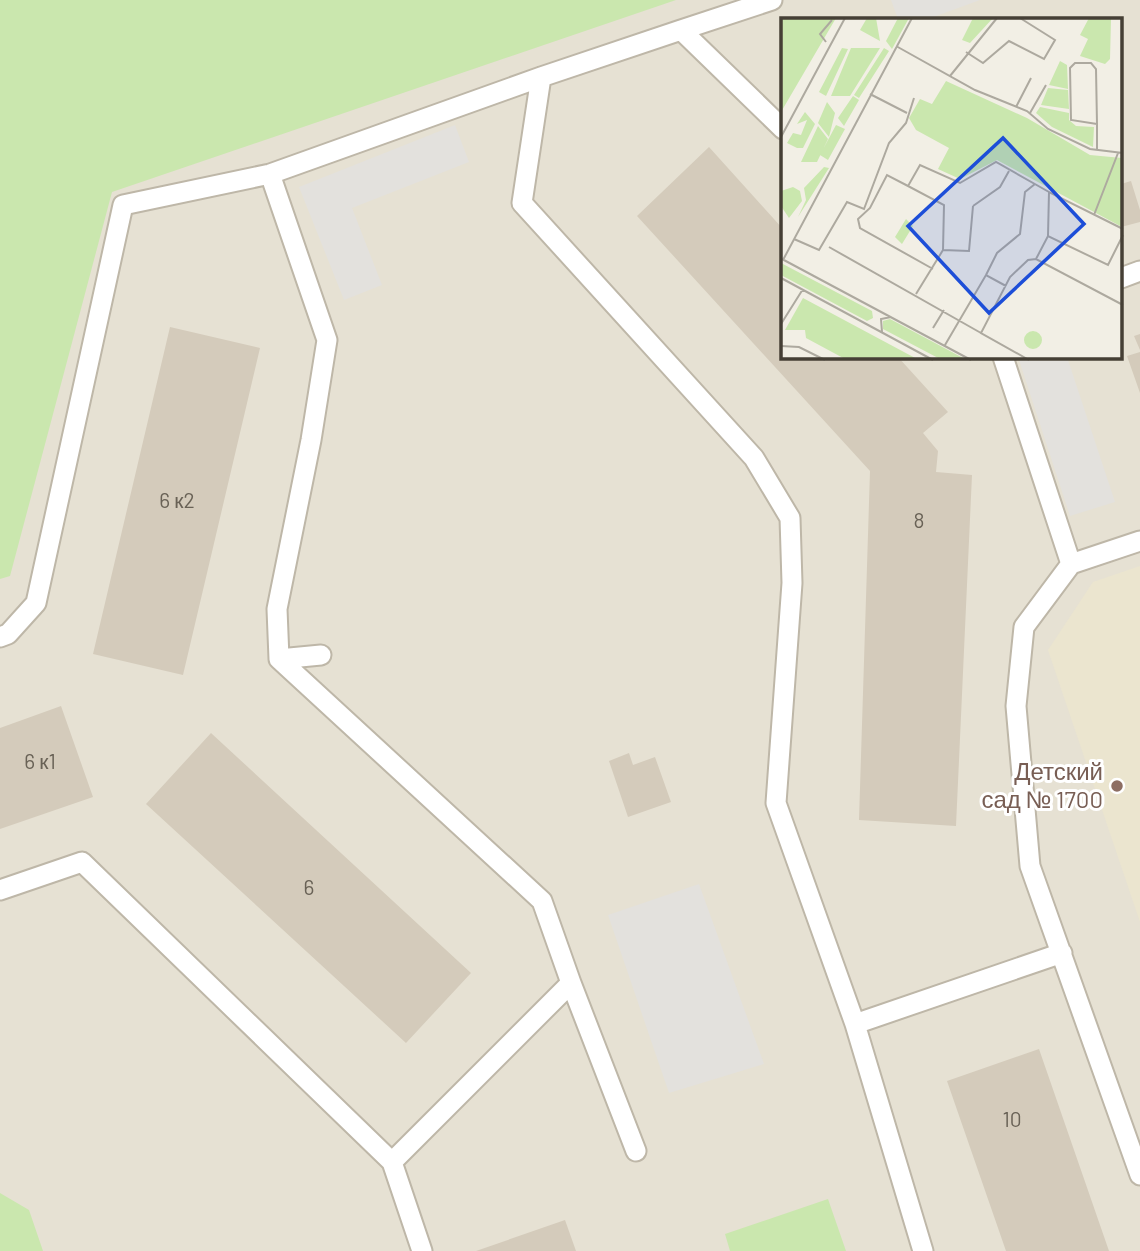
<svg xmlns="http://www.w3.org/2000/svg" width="1140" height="1251" font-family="Barlow,sans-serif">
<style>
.residential{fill:#e6e1d3;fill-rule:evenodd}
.education{fill:#ebe5cf}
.green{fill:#cae7ae}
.parking{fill:#e3e1dd}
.building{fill:#d4cbbb}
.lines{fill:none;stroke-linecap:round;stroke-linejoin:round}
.lane-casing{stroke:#beb7a8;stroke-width:23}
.lane{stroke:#fff;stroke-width:19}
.education-dot{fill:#8d6e63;stroke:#fff;stroke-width:2.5}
.labels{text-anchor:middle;stroke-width:6;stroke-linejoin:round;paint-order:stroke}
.number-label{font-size:21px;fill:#696256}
.education-label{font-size:24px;fill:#785e54;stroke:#fff;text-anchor:end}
.inset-road{fill:none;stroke:#ada99f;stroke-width:2}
.view{fill:#1d4ed8;fill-opacity:0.15;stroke:#1d4ed8;stroke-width:3.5}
.inset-edge{fill:none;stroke:#453f35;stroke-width:3.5}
</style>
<rect width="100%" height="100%" fill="#f2efe5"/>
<path class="residential" d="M 0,0 L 1140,0 L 1140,1251 L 0,1251 ZM 783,19 L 1121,19 L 1121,357 L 783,357 Z"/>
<path class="education" d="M 1140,566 L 1140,922 L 1048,650 L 1093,582 Z"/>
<path class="green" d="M 0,0 L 676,0 L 112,192 L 10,576 L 0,579 Z
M 0,1193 L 29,1210 L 43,1251 L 0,1251 Z
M 828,1199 L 846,1251 L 730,1251 L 725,1234 Z"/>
<path class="parking" d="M 891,0 L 980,0 L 928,19 L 898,19 Z
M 455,125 L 469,162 L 352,208 L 382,285 L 344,300 L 299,187 Z
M 1018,357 L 1067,357 L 1115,502 L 1070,516 Z
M 699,884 L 764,1064 L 669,1093 L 608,915 Z"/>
<path class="building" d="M 709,147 L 783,229 L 783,357 L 898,357 L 948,412 L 923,433 L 938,451 L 936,472 L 972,475 L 956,826 L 859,820 L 870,471 L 637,216 Z
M 1131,181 L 1140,210 L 1140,222 L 1121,227 L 1121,184 Z
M 170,327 L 260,348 L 183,675 L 93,654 Z
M 1140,334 L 1140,350 L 1134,336 Z
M 1140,352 L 1140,393 L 1127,356 Z
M 61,706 L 93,797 L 0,829 L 0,728 Z
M 211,733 L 471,973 L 406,1043 L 146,804 Z
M 629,753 L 633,765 L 655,757 L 671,802 L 628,817 L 609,761 Z
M 1039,1049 L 1109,1251 L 1006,1251 L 947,1081 Z
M 565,1220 L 576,1251 L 476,1251 Z"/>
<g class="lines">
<g class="lane-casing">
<path id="lane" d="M 772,0 L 681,30 L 783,129
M 541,77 L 522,203 L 754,458 L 790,518 L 792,583 L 776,803 L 855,1024
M 270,174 L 327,340 L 311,440 L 277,609 L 279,659 L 542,901 L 571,983 L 392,1162
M 1121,278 L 1140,271
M 1003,357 L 1071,564
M 1140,541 L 1071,564 L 1024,627 L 1016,706 L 1030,866 L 1140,1175
M 0,637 L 8,634 L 36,603 L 123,205 L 270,174 L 541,77 L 681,30
M 279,659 L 321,655
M 0,890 L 82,862 L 392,1162 L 422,1251
M 571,983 L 636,1151
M 923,1251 L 855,1024 L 1062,953"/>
</g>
<use href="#lane" class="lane"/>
</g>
<circle class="education-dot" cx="1117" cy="786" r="7"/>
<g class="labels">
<g class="number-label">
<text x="177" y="508">6 к2</text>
<text x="919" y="528">8</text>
<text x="40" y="769">6 к1</text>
<text x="309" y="895">6</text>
<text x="1012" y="1127">10</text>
</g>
<g class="education-label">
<text x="1103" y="780">Детский<tspan x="1103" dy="28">сад № 1700</tspan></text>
</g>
</g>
<g transform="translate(781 18)">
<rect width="341" height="341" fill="#f2efe5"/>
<path d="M 0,0 L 55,0 L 0,94 ZM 86,0 L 95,0 L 99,23 L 79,12 ZM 117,0 L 128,0 L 111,31 L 105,23 ZM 192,0 L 212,0 L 189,25 L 181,22 ZM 308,0 L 330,0 L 329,41 L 324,46 L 299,38 L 307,21 L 299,17 ZM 61,30 L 67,31 L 45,78 L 38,74 ZM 70,30 L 99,30 L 69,78 L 50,78 ZM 103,30 L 108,33 L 78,80 L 73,77 ZM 279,43 L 286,47 L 287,71 L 268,67 ZM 165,63 L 246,100 L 309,137 L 341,140 L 341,209 L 216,142 L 179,161 L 157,151 L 168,130 L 135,112 L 128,100 L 139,81 L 151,86 ZM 267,70 L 287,72 L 288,91 L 260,87 ZM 72,78 L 78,82 L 63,108 L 57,100 ZM 46,84 L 54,95 L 48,119 L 37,105 ZM 259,89 L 288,95 L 288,102 L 295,108 L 313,109 L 312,129 L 271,109 L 255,95 ZM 24,94 L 34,106 L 22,130 L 16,130 L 6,125 L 12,115 L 20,117 L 26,102 L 16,106 ZM 55,107 L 64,111 L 47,142 L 39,137 ZM 37,108 L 47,121 L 36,144 L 20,144 ZM 43,149 L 48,150 L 17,199 L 25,182 L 23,170 ZM 12,169 L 19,173 L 21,183 L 8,200 L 0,188 L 0,173 ZM 125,201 L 132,208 L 121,226 L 114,219 ZM 0,245 L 91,293 L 92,300 L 86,303 L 0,257 ZM 22,280 L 136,341 L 64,341 L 25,320 L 24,312 L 4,312 ZM 109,301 L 184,341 L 159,341 L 102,311 L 102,303 ZM243 322a9 9 0 1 1 18 0a9 9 0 1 1-18 0Z" fill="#cae7ae"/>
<path class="inset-road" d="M 45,24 L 39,16 L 51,2M 115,28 L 194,72 L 246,93 L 267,111 L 309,131 L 342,135M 185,34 L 202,45 L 228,23 L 263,41 L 274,22 L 239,0M 169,58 L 216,0M 89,76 L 126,95M 235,89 L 250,60M 249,95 L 265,67M 0,119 L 64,0M 316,133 L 316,106 L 315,51 L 310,45 L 294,45 L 289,50 L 290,102 L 316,106M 127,168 L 106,157 L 89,190 L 77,201 L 79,210 L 152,251M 192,188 L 219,169 L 228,153M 313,197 L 337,135M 267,218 L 268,174 L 342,211M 13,221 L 38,232 L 66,184 L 83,191 L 108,125 L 125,105 L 133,80M 48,229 L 200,315M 162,232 L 188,233 L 192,188M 1,241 L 190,342M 255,241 L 267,218 L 327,247 L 342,217M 2,242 L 131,0M 205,257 L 216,235 L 239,216 L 244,174 L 254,166M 0,260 L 152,342M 135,276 L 162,232 L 163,187 L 127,168 L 139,147 L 179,165 L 215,144 L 268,174M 0,306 L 22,271M 152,310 L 163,292M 101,314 L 100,301 L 110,299M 164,327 L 205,257 L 225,268M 0,328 L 18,329 L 44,342M 248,342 L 200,315 L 229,259 L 247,242 L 255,241 L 342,287"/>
<path class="view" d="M 222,120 L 303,206 L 208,295 L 127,208 Z"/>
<rect width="341" height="341" class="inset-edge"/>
</g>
</svg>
